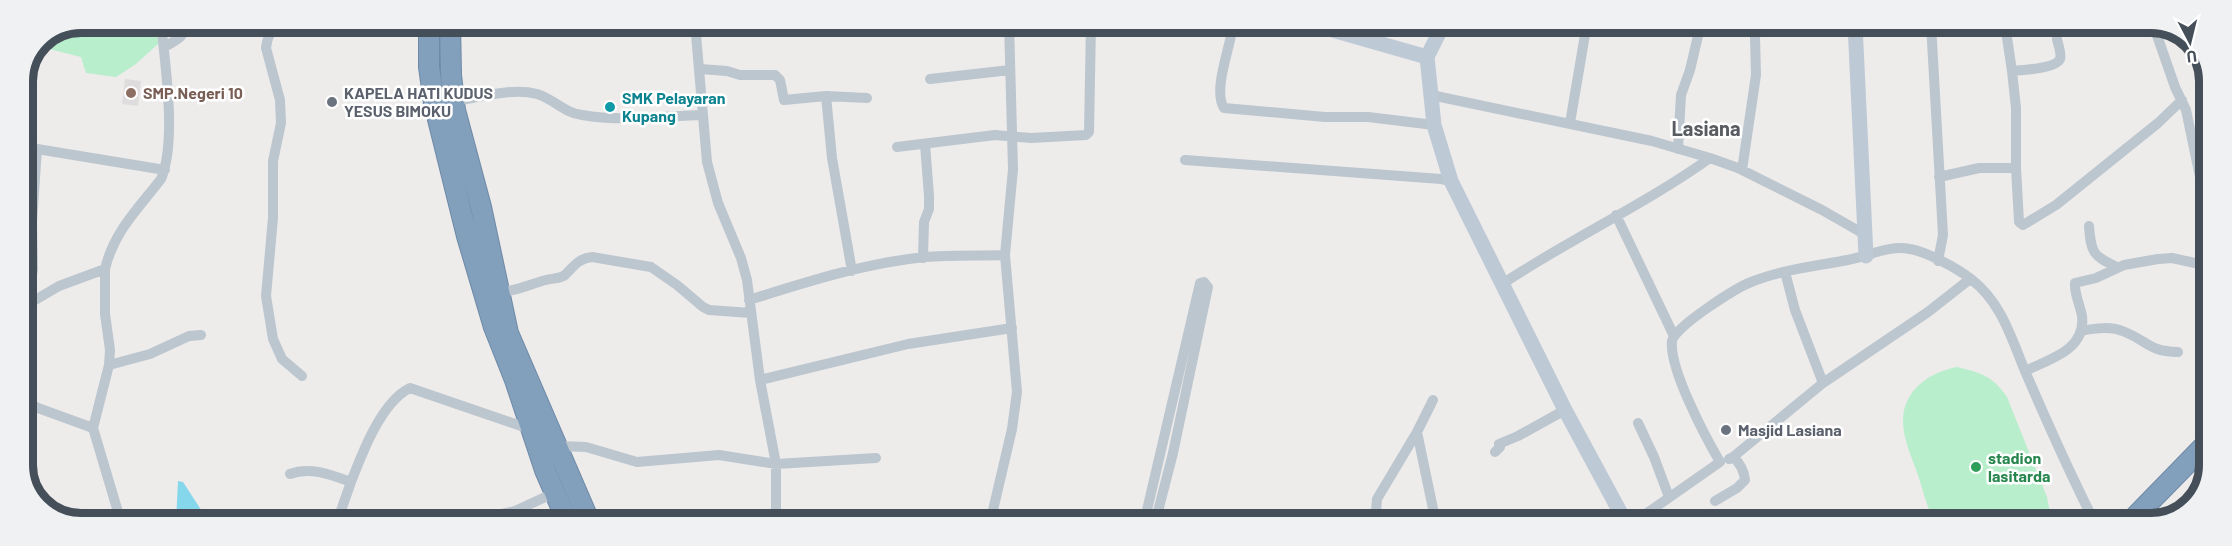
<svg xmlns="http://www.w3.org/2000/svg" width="2232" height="546" font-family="Barlow,sans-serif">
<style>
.education{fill:#dfdcdd}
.green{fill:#b8eecc}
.water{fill:#85d7eb}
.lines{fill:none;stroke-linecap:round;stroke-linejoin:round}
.highway-casing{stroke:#6e8aa7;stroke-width:22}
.street{stroke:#bcc6ce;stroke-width:10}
.secondary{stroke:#bdc9d5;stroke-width:15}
.highway{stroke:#829fbb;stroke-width:20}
.education-dot{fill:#8d6e63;stroke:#fff;stroke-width:2}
.worship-dot{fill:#6b7280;stroke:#fff;stroke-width:2}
.culture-dot{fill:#0f9aa8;stroke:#fff;stroke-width:2}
.leisure-dot{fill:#2e9e5b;stroke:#fff;stroke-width:2}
.labels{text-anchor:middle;stroke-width:5;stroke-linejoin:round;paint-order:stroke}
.education-label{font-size:16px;font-weight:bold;fill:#785e54;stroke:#fff;text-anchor:start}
.worship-label{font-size:16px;font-weight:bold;fill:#5b616d;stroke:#fff;text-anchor:start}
.culture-label{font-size:16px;font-weight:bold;fill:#0d838f;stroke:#fff;text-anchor:start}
.leisure-label{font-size:16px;font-weight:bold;fill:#27864d;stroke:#fff;text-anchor:start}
.quarter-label{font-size:20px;font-weight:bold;fill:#585c60;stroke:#fff}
.rim{fill:none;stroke:#444f59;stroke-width:8}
</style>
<rect width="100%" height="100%" fill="#eeebeb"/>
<path class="education" d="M 125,79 L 141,81 L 138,106 L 122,104 Z"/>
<path class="green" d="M 81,23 L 157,23 L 158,44 L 136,64 L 116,77 L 86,73 L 81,57 L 37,46 L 40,39 Z
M 1957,367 C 1980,372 1994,377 2007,397 L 2047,497 L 2052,523 L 1935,523 C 1927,508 1923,491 1918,475 C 1912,458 1903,439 1903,421 C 1903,390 1930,372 1957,367 Z"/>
<path class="water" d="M 178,481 L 183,482 L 209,522 L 176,522 Z"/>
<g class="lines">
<g class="highway-casing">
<path id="highway" d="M 429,23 L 429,67 L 434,103 L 467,236 L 494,327 L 515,380 L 545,470 L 568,523
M 450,23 L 451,75 L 455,110 L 481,207 L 508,333 L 590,523
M 2129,523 L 2208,442"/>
</g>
<path class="street" d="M 280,23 C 272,28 267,38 266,48 L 280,100 L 281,123 L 273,161 L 273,218 L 266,296 L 273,339 L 282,359 L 302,376
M 695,23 L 707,162 L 718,203 L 741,258 L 747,280 L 760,380 L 776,464 L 776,523
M 1233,23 C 1232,44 1212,89 1224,108 L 1325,117 L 1368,117 L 1434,125
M 1547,23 L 1585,33
M 1777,23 L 1777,30
M 1931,24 L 1943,235 L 1938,261
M 2005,24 L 2012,71
M 2153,24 L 2175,87 L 2186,110 L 2209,220
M 164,47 C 177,40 184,37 188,23
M 700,69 L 727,71 L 740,75 L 775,75 L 780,80 L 784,100 L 826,96 L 867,98
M 930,79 L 1010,70
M 1431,95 L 1652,141 L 1710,158 L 1738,168 L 1822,210 L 1864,234
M 826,96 L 832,158 L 852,271
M 454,101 C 479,98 511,87 537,94 C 554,99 564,113 582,115 C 621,122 663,116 703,115
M 1570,123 L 1587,23
M 23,147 L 37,149
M 897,147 L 995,135 L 1031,138 L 1086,135 L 1089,132 L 1091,23
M 1678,149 L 1681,95 L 1690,70 L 1701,23
M 1185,160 L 1441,179 L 1451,181
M 2016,168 L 2019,222 L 2023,225 L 2056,205 L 2158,123 L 2182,100
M 1742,170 L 1756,75 L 1755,37 L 1757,23
M 1939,177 L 1979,168 L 2016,168 L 2016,108 L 2012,71 C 2022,70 2055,69 2060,59 C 2062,54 2058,45 2057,39
M 1616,215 L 1674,336
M 2089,226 C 2091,253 2093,256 2117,267
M 923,258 L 924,222 L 929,209 L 929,196 L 925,144
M 105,269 L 105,314 L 110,350 L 109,365 L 93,428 L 121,522
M 1785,272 L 1795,310 L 1823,383
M 1502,284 C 1570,239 1644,205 1710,158
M 500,292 C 517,291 530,284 546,280 C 552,278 560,279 565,275 C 573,267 579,258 592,257 L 651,267 L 677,285 L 703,307 L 709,310 L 751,313
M 749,300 C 806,282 865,263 925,257 C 952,255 978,256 1005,255
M 25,306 L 59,286 L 105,269 C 114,231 138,209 161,179 C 177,141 165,64 161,23
M 2081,331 C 2096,328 2111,326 2125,332 C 2149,342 2148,351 2178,352
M 109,365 L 150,354 L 189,336 L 201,335
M 2025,371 C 2050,359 2086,350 2082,316 C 2080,305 2074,293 2075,283 L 2096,278 L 2124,265 L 2158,259 L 2172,258 L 2209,266
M 760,380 L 908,344 L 1012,328
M 23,386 L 26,349 L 25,317 L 33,269 L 32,222 L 37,149 L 165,170
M 23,400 L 38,408 L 93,428
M 1638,423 L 1654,457 L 1669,497
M 1417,432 L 1433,400
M 558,446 L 586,447 L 637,462 L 719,455 L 776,464 L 876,458
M 1495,452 L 1500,447 L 1499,444 L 1518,436 L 1565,410
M 1733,457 L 1823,383 L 1928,312 L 1970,279
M 290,474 C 310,466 332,475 351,482 C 362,454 381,402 410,388 L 530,429
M 1715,501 L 1737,488 L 1745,480 C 1744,471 1740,463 1733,457 L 1729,459
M 337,522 L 351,482
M 486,523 L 497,515 L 515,511 L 554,493
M 789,523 L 942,515 L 991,517
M 990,523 L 1012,429 L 1017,392 L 1005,255 L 1013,169 L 1009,23
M 1144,523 L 1198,292 L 1200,283 L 1204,282 L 1208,287 L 1173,453 L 1155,523
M 1378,523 L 1376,512 L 1377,499 L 1417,432 L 1436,523
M 1635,523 L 1647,513 L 1720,462 C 1706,438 1669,369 1672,341 C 1674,327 1736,288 1751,282 C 1783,269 1819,266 1852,259 C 1871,255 1890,245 1910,249 C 1927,252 1957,268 1971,279 C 2001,302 2011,337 2025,371 C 2047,422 2070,474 2095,523"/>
<path class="secondary" d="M 1308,23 L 1427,57
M 1444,23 L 1427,57 L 1434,125 L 1451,181 L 1565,410 L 1626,523
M 1855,24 L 1866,256"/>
<use href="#highway" class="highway"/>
</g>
<circle class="education-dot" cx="131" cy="93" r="6"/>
<g class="worship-dot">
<circle cx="332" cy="102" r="6"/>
<circle cx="1726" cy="430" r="6"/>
</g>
<circle class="culture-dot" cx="610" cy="107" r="6"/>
<circle class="leisure-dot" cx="1976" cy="467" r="6"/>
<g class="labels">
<g class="education-label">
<text x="143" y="99">SMP.Negeri 10</text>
</g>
<g class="worship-label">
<text x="344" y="99">KAPELA HATI KUDUS<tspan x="344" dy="18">YESUS BIMOKU</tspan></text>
<text x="1738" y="436">Masjid Lasiana</text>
</g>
<g class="culture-label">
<text x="622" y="104">SMK Pelayaran<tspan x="622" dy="18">Kupang</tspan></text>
</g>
<g class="leisure-label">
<text x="1988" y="464">stadion<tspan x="1988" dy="18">lasitarda</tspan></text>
</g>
<g class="quarter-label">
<text x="1706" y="136">Lasiana</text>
</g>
</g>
<path d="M0 0H2232V546H0ZM81 33H2151A48 48 0 0 1 2199 81V465A48 48 0 0 1 2151 513H81A48 48 0 0 1 33 465V81A48 48 0 0 1 81 33Z" fill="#f0f1f2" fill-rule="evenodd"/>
<path class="rim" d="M81 33H2151A48 48 0 0 1 2199 81V465A48 48 0 0 1 2151 513H81A48 48 0 0 1 33 465V81A48 48 0 0 1 81 33Z"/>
<g transform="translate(2190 42) rotate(173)" stroke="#ffffff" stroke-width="4.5" paint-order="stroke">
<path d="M0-4.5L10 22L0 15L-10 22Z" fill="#444f59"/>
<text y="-9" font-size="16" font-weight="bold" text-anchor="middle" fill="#444f59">U</text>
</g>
</svg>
